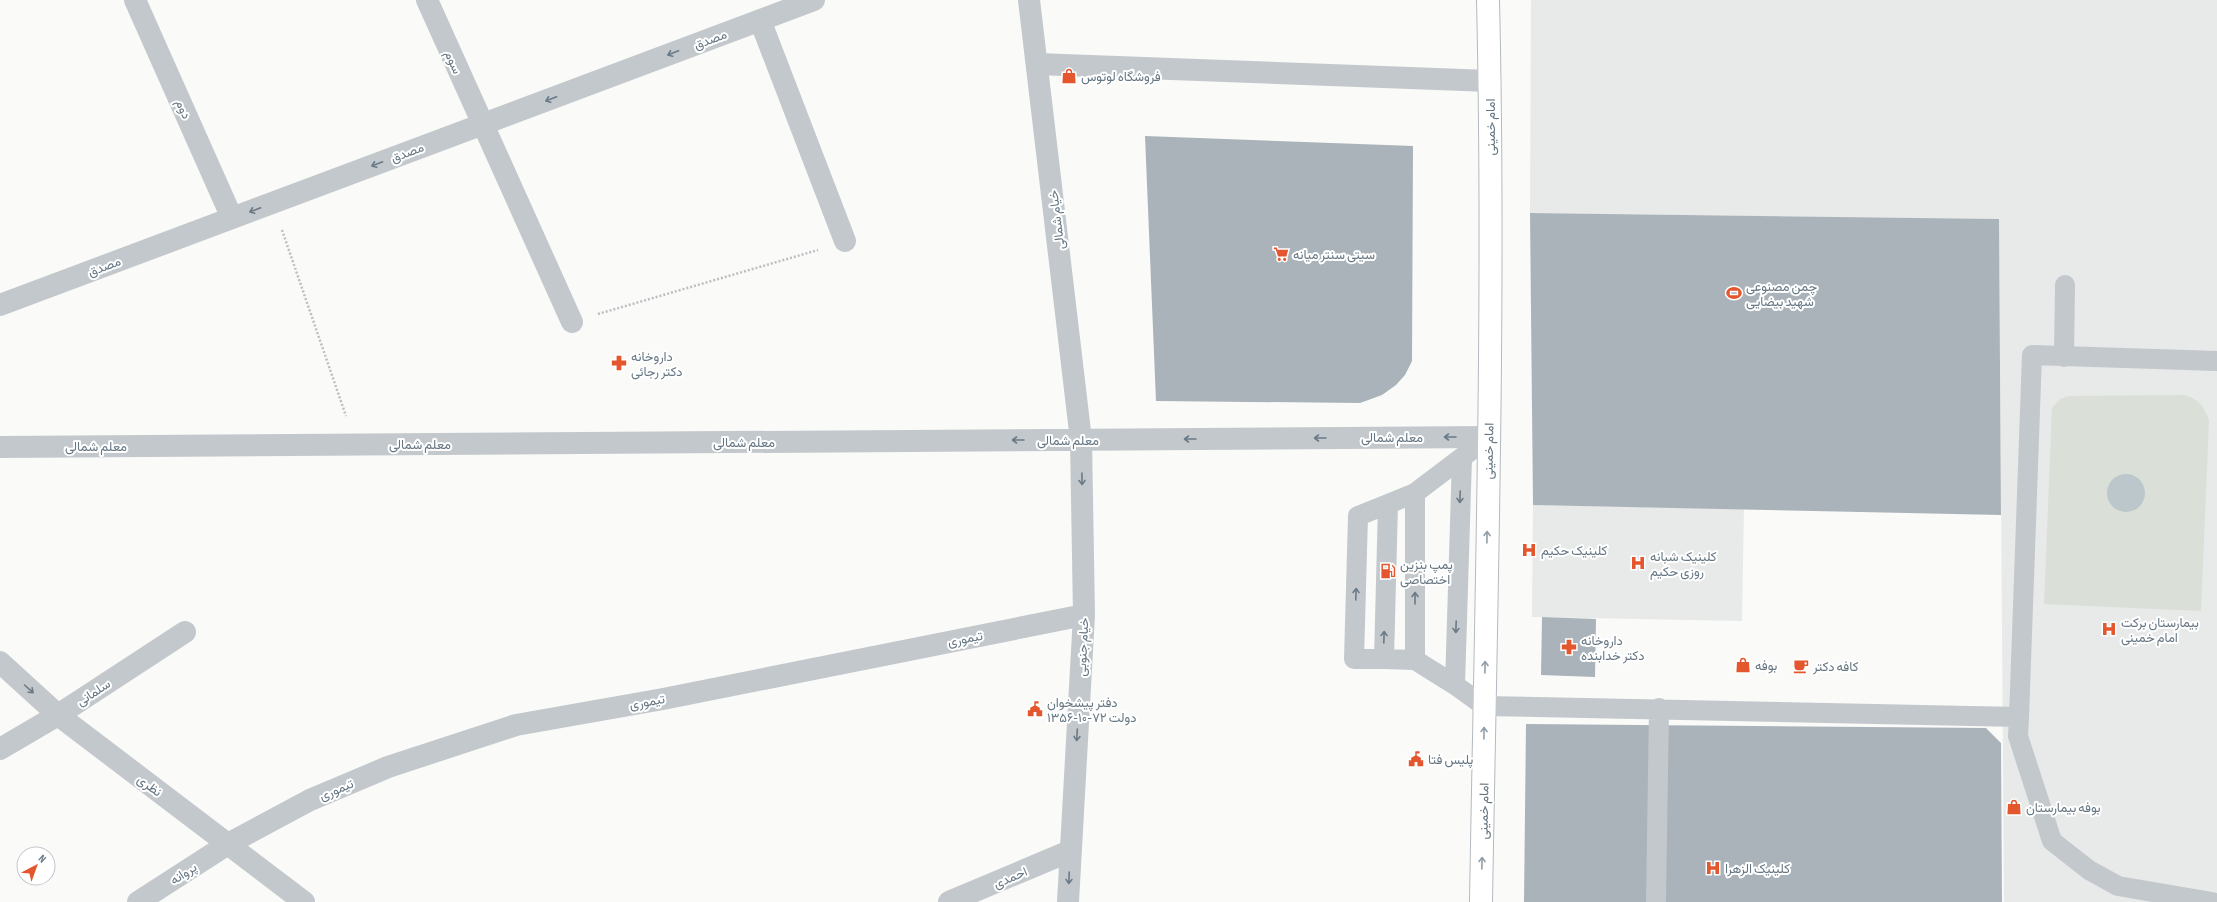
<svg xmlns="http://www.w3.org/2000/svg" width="2217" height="902" font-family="'Sofia Sans Condensed',Vazirmatn,sans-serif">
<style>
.built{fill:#e8e9e9}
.green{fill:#dadfd7}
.water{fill:#bbc7cb}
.building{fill:#aab3b9}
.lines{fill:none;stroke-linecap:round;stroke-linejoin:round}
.secondary-casing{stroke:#b3babf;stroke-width:24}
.path{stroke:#bbbfc2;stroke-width:2.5;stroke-dasharray:2 2;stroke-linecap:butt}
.service{stroke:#c3c8cc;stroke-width:20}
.minor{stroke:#c3c8cc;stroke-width:22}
.tertiary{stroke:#c3c8cc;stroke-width:22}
.secondary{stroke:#fff;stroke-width:22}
.oneway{stroke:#6a7a87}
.oneway2{stroke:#939fa8}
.labels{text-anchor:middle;stroke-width:4;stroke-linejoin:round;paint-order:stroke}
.street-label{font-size:13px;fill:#657683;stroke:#fff}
.poi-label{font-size:13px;fill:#657683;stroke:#fff;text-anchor:start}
</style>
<rect width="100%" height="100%" fill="#fafaf8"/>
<path class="built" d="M 1531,0 L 2217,0 L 2217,902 L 2004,902 L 1999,219 L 1530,213 Z
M 1533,505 L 1744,509 L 1742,621 L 1532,617 Z"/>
<path class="green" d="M 2184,395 C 2199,399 2203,406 2209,420 L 2201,611 L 2044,604 L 2052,408 L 2060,399 L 2068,396 Z"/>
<path class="water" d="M2107 493a19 19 0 1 1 38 0a19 19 0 1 1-38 0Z"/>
<path class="building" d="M 1145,136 L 1413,146 L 1412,361 L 1405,375 L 1396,385 L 1382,395 L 1360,403 L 1156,401 Z
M 1530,213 L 1999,219 L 2001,515 L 1533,505 Z
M 1542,617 L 1596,619 L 1595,677 L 1541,675 Z
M 1526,724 L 1986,728 L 2001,743 L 2002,902 L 1524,902 Z"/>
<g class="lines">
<g class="secondary-casing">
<path id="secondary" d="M 1481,902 C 1486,602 1495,300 1488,0"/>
</g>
<path class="path" d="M 282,230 L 346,416
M 598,314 L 818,250"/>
<path class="service" d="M 2064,357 L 2065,285
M 1462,458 L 1455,685 L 1484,706 L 2019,717 L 2032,355 L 2217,361
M 1415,493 L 1415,660 L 1455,685
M 1384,659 L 1354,659 L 1358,516 L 1388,504
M 1415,660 L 1384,659 L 1388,504 L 1415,493 L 1489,437
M 2019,717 L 2018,736 L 2052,841 L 2089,870 L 2118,886 L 2212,902
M 1656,902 L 1659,708"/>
<path class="minor" d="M 135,0 L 232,218
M 427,0 L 572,322
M 760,20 L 845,241
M 1037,64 L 1490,81
M 0,305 L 814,0
M 0,662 L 58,715 L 304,902
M 0,749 L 58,715 L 185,632
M 138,902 L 228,844 L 310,800 L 388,767 L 516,725 L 663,699 L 1084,615
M 949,902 L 1070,851"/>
<path class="tertiary" d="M 1029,0 L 1081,440 L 1084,615 L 1068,902
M 0,447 L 1489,437"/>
<use href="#secondary" class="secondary"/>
</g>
<defs><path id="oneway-shaft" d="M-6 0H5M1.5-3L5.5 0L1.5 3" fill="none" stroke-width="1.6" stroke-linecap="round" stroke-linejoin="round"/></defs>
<g class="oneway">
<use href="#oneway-shaft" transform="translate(673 53) rotate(159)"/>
<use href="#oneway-shaft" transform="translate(551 99) rotate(159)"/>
<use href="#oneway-shaft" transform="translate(377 164) rotate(159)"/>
<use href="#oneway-shaft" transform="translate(255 210) rotate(159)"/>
<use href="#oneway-shaft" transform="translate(1450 437) rotate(180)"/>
<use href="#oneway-shaft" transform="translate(1320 438) rotate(180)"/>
<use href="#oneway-shaft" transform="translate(1190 439) rotate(180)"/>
<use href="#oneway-shaft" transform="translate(1018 440) rotate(180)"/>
<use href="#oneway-shaft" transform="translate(1082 479) rotate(89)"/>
<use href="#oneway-shaft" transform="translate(1460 497) rotate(92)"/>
<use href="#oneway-shaft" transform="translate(1356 594) rotate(-88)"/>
<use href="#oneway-shaft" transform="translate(1415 598) rotate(-90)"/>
<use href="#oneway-shaft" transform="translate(1456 627) rotate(92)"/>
<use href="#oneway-shaft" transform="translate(1384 637) rotate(-88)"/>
<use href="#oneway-shaft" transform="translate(29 689) rotate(42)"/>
<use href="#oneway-shaft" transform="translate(1077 735) rotate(93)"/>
<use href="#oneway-shaft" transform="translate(1069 878) rotate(92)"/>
</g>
<g class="oneway2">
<use href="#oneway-shaft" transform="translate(1487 537) rotate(-89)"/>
<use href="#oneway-shaft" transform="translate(1485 667) rotate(-89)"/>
<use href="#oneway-shaft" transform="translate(1484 733) rotate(-89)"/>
<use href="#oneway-shaft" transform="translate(1482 863) rotate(-89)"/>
</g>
<defs>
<g id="shop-bare" transform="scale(1.2)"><path d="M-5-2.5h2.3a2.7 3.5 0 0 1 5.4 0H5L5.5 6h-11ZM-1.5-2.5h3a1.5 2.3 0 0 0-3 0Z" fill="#e4572e" stroke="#fff" stroke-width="2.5" paint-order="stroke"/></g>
<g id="supermarket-bare" transform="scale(1.2)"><path d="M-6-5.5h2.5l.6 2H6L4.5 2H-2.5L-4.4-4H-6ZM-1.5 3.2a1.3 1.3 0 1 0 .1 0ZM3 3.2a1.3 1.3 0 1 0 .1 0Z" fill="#e4572e" stroke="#fff" stroke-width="2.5" paint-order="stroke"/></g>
<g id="stadium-bare" transform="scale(1.2)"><path d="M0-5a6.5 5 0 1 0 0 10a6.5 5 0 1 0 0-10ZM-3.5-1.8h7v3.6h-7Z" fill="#e4572e" stroke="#fff" stroke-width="2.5" paint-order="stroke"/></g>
<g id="pharmacy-bare" transform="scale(1.2)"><path d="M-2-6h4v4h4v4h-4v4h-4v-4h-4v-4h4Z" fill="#e4572e" stroke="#fff" stroke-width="2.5" paint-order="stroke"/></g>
<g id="hospital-bare" transform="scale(1.2)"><path d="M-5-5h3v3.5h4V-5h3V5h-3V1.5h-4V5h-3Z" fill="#e4572e" stroke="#fff" stroke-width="2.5" paint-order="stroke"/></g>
<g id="fuel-bare" transform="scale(1.2)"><path d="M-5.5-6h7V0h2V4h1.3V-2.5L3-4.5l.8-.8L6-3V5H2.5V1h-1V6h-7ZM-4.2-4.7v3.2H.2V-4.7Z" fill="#e4572e" stroke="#fff" stroke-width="2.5" paint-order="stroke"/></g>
<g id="cafe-bare" transform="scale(1.2)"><path d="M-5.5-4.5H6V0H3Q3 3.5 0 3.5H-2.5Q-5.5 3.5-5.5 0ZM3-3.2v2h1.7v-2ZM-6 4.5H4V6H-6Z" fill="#e4572e" stroke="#fff" stroke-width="2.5" paint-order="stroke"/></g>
<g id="civic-bare" transform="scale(1.2)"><path d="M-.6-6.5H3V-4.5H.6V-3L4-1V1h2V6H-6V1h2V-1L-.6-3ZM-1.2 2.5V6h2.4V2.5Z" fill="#e4572e" stroke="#fff" stroke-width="2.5" paint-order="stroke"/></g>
</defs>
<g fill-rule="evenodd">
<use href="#shop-bare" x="1069" y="76"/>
<use href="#supermarket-bare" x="1281" y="254"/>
<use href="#stadium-bare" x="1734" y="293"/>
<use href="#pharmacy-bare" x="619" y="363"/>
<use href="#hospital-bare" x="1529" y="550"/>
<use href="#hospital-bare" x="1638" y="563"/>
<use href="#fuel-bare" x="1388" y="571"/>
<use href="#hospital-bare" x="2109" y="629"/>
<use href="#pharmacy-bare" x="1569" y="647"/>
<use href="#shop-bare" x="1743" y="665"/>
<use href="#cafe-bare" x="1801" y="666"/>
<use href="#civic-bare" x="1035" y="709"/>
<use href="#civic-bare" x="1416" y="759"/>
<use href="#shop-bare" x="2014" y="807"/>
<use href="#hospital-bare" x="1713" y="868"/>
</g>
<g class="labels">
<g class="street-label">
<text transform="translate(710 39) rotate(-21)" y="5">مصدق</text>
<text transform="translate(454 62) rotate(66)" y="5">سوم</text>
<text transform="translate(184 109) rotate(66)" y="5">دوم</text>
<text transform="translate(1490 127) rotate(-90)" y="5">امام خمینی</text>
<text transform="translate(407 152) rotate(-21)" y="5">مصدق</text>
<text transform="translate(1056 220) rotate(-97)" y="5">خیام شمالی</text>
<text transform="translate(104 266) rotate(-21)" y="5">مصدق</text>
<text x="1392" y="442">معلم شمالی</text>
<text x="1068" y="445">معلم شمالی</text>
<text x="744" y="447">معلم شمالی</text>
<text x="420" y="449">معلم شمالی</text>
<text x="96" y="451">معلم شمالی</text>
<text transform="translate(1488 451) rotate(-89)" y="5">امام خمینی</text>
<text transform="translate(965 638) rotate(-11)" y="5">تیموری</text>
<text transform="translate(1082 647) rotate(-87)" y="5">خیام جنوبی</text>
<text transform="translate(93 692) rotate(-33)" y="5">سلمانی</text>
<text transform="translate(647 701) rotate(-10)" y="5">تیموری</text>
<text transform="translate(150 785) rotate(37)" y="5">نظری</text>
<text transform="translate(336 789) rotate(-23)" y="5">تیموری</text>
<text transform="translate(1483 811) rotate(-89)" y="5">امام خمینی</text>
<text transform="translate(183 873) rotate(-33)" y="5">پروانه</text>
<text transform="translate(1010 877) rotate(-23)" y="5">احمدی</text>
</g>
<g class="poi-label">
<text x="1081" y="81">فروشگاه لوتوس</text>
<text x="1293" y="259">سیتی سنتر میانه</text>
<text x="1746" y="291">چمن مصنوعی<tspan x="1746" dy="15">شهید بیضایی</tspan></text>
<text x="631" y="361">داروخانه<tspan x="631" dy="15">دکتر رجائی</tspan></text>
<text x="1541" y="555">کلینیک حکیم</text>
<text x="1650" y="561">کلینیک شبانه<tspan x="1650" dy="15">روزی حکیم</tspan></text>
<text x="1400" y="569">پمپ بنزین<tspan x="1400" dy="15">اختصاصی</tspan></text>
<text x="2121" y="627">بیمارستان برکت<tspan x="2121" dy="15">امام خمینی</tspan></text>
<text x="1581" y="645">داروخانه<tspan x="1581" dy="15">دکتر خدابنده</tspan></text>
<text x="1755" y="670">بوفه</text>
<text x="1813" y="671">کافه دکتر</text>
<text x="1047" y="707">دفتر پیشخوان<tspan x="1047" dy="15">دولت ۷۲-۱۰-۱۳۵۶</tspan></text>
<text x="1428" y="764">پلیس فتا</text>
<text x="2026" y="812">بوفه بیمارستان</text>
<text x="1725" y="873">کلینیک الزهرا</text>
</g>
</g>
<g transform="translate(36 866) rotate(41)"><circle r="19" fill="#ffffff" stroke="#c1c8cd"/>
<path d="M0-3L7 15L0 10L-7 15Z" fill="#e4572e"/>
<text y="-6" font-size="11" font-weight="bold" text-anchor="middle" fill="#657683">N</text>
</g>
</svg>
